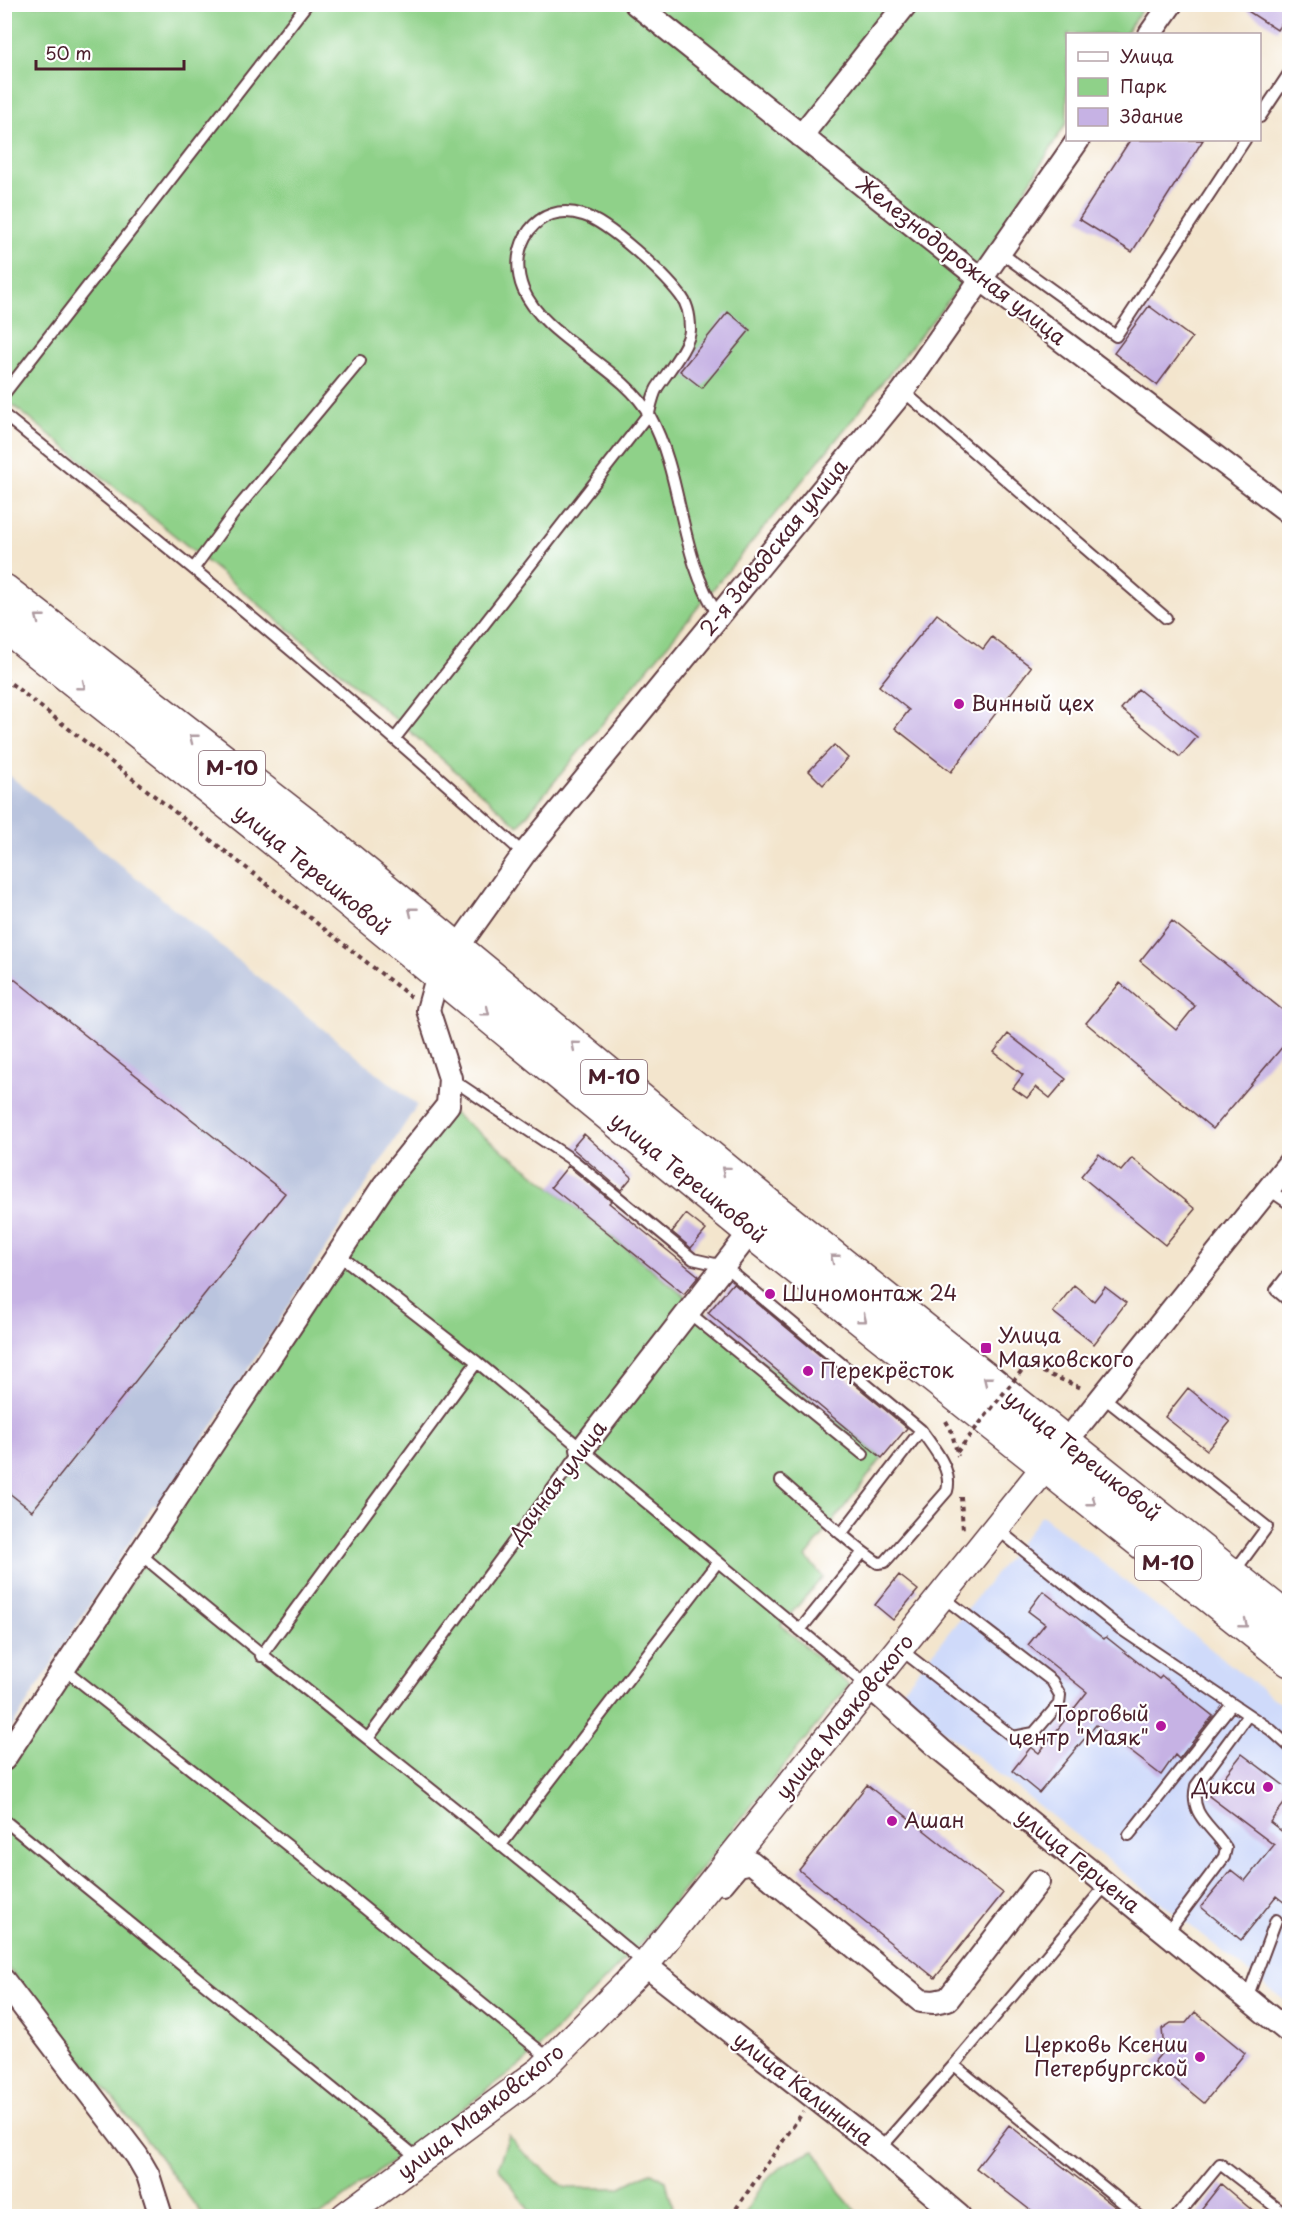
<svg xmlns="http://www.w3.org/2000/svg" width="1294" height="2221" font-family="'Playpen Sans',sans-serif">
<style>
.built{fill:#cfdafa}
.industrial{fill:#bac4de}
.green{fill:#8fd189;stroke:#6c785a;stroke-width:1.5}
.building{fill:#c6b2e4}
.lines{fill:none;stroke-linecap:round;stroke-linejoin:round}
.service-casing{stroke:#633d43;stroke-width:14}
.minor-casing{stroke:#633d43;stroke-width:26}
.tertiary-casing{stroke:#633d43;stroke-width:30}
.trunk-casing{stroke:#633d43;stroke-width:36}
.path{stroke:#633d43;stroke-width:4;stroke-dasharray:4.5 4.5;stroke-linecap:butt}
.service{stroke:#fff;stroke-width:10}
.minor{stroke:#fff;stroke-width:22}
.tertiary{stroke:#fff;stroke-width:27}
.trunk{stroke:#fff;stroke-width:33}
.path-bridge{stroke:#633d43;stroke-width:4;stroke-dasharray:4.5 4.5;stroke-linecap:butt}
.oneway{stroke:#ae9aa0}
.poi-dot{fill:#b5179e;stroke:#fff;stroke-width:2}
.labels{text-anchor:middle;stroke-width:4.5;stroke-linejoin:round;paint-order:stroke}
.shield{fill:#fff;stroke:#80626b;stroke-width:1.5}
.shield-label{font-size:20px;font-weight:bold;fill:#4a1f2b}
.street-label{font-size:21px;fill:#4a1f2b;stroke:#fff}
.poi-label{font-size:21px;fill:#4a1f2b;stroke:#fff;text-anchor:start}
</style>
<rect width="100%" height="100%" fill="#fff"/>
<filter id="ink" filterUnits="userSpaceOnUse"><feTurbulence type="fractalNoise" baseFrequency=".0167" numOctaves="2"/><feDisplacementMap in="SourceGraphic" scale="12" xChannelSelector="R" yChannelSelector="G"/><feConvolveMatrix kernelMatrix="1 2 1 2 8 2 1 2 1" color-interpolation-filters="sRGB"/></filter>
<filter id="wash" filterUnits="userSpaceOnUse"><feTurbulence type="fractalNoise" baseFrequency=".008" numOctaves="4" result="noise"/><feDisplacementMap in="SourceGraphic" scale="24" xChannelSelector="R" yChannelSelector="G"/><feGaussianBlur stdDeviation="1.35" result="paint"/><feColorMatrix in="noise" values="0 0 0 0 0 0 0 0 0 0 0 0 0 0 0 0 0 1.4 0 .05"/><feComposite in="paint" operator="in"/></filter>
<g filter="url(#wash)">
<rect width="100%" height="100%" fill="#f3e5cd"/>
<path class="built" d="M 1042,1515 L 1289,1711 L 1289,2004 L 899,1695 Z"/>
<path class="industrial" d="M 5,772 L 417,1105 L 161,1506 L 153,1505 L 5,1738 Z"/>
<path class="green" d="M 4,5 L 1145,5 L 1125,34 L 1068,34 L 1067,122 L 986,254 L 849,424 L 518,826 C 352,678 179,538 5,399 Z
M 452,1112 L 551,1187 L 882,1458 L 806,1557 L 823,1577 L 781,1625 L 849,1685 L 642,1942 L 527,2060 L 320,2216 L 203,2216 L 152,2147 L 5,1964 L 4,1775 L 369,1221 Z
M 509,2135 L 519,2149 L 566,2188 L 619,2188 L 650,2172 L 666,2181 L 675,2216 L 533,2216 L 498,2167 Z
M 815,2150 L 839,2192 L 860,2216 L 744,2216 C 760,2182 779,2162 815,2150 Z"/>
<g id="blocks">
<path class="building" d="M 1237,4 L 1290,4 L 1290,10 L 1277,30 Z
M 1130,140 L 1203,140 L 1132,252 L 1079,219 Z
M 1149,306 L 1192,338 L 1157,385 L 1114,353 Z
M 728,312 L 750,330 L 702,388 L 680,371 Z
M 937,614 L 983,649 L 992,637 L 1031,667 L 951,772 L 895,728 L 909,710 L 879,686 Z
M 1138,689 L 1197,737 L 1180,757 L 1121,709 Z
M 834,745 L 848,758 L 823,785 L 809,771 Z
M 1172,921 L 1290,1016 L 1290,1038 L 1213,1129 L 1086,1023 L 1120,983 L 1176,1030 L 1195,1006 L 1140,961 Z
M 4,971 L 285,1193 L 32,1511 L 4,1489 Z
M 1008,1034 L 1066,1079 L 1050,1098 L 1036,1087 L 1027,1098 L 1013,1088 L 1023,1075 L 994,1052 Z
M 584,1134 L 632,1177 L 621,1190 L 572,1148 Z
M 1099,1154 L 1121,1171 L 1132,1158 L 1195,1209 L 1165,1245 L 1081,1176 Z
M 568,1166 L 611,1201 L 609,1203 L 699,1276 L 684,1294 L 551,1187 Z
M 686,1214 L 706,1230 L 691,1248 L 672,1232 Z
M 733,1283 L 907,1428 L 882,1458 L 708,1313 Z
M 1074,1285 L 1094,1301 L 1105,1287 L 1126,1303 L 1094,1344 L 1053,1312 Z
M 1188,1388 L 1230,1422 L 1207,1450 L 1165,1417 Z
M 899,1575 L 918,1590 L 893,1620 L 875,1605 Z
M 1043,1591 L 1104,1639 L 1106,1637 L 1159,1679 L 1162,1676 L 1213,1716 L 1179,1759 L 1175,1755 L 1161,1775 L 1096,1725 L 1039,1793 L 1012,1771 L 1031,1747 L 1039,1753 L 1087,1692 L 1028,1645 L 1045,1624 L 1028,1611 Z
M 1242,1754 L 1290,1790 L 1290,1796 L 1270,1822 L 1284,1833 L 1290,1826 L 1290,1907 L 1276,1896 L 1241,1940 L 1201,1907 L 1231,1870 L 1245,1881 L 1274,1845 L 1209,1796 Z
M 867,1785 L 1003,1893 L 935,1978 L 799,1870 Z
M 1195,2012 L 1245,2053 L 1204,2103 L 1154,2062 L 1164,2050 L 1162,2029 L 1171,2023 L 1186,2023 Z
M 1009,2125 L 1127,2216 L 1128,2217 L 1039,2217 L 976,2168 Z
M 1221,2184 L 1260,2217 L 1195,2217 Z"/>
</g>
</g>
<g filter="url(#ink)">
<use href="#blocks" fill-opacity="0" stroke="#633d43" stroke-width="1.5"/>
<g class="lines">
<g class="service-casing">
<path id="service" d="M 1260,117 L 1290,72
M 1001,253 L 1116,336 L 1245,140
M 903,391 L 1166,618
M 4,394 L 307,4
M 4,415 C 181,557 356,701 524,854
M 194,568 L 237,509 L 360,361
M 396,737 L 649,413 C 651,405 653,395 657,388 C 666,374 691,344 690,329 C 690,317 688,304 680,295 C 664,274 608,222 583,215 C 537,200 506,246 523,289 C 544,339 624,367 650,416 C 684,478 678,556 719,616
M 450,1078 L 574,1161 L 693,1259 L 724,1266 L 921,1430 L 841,1534 L 781,1481
M 1268,1189 L 1290,1204
M 338,1254 L 477,1362 L 869,1687
M 1290,1272 L 1276,1290 L 1290,1302
M 688,1312 L 863,1454
M 1103,1397 L 1267,1527 L 1234,1572
M 996,1528 L 1121,1629 L 1271,1730 L 1290,1747
M 863,1552 L 878,1563 L 885,1562 L 947,1491 C 953,1469 933,1448 921,1430
M 139,1553 C 305,1693 479,1823 645,1964
M 800,1630 L 863,1552 L 841,1534
M 900,1649 L 1013,1737 L 1034,1733 L 1059,1704 L 1060,1695 L 1052,1681 L 943,1597
M 261,1656 L 477,1362
M 64,1669 L 287,1845 L 551,2060
M 369,1737 L 582,1449
M 4,1820 L 419,2159
M 1129,1835 L 1232,1704
M 501,1845 L 717,1563
M 1167,1933 L 1224,1857 L 1226,1848 C 1212,1825 1189,1816 1196,1786 L 1248,1715
M 1247,1998 L 1276,1920
M 954,2065 L 1107,1884
M 880,2149 L 954,2065 L 1139,2216
M 1177,2216 L 1220,2164 L 1286,2215"/>
</g>
<g class="minor-casing">
<path id="minor" d="M 636,4 L 982,280 L 1290,513
M 1150,34 L 1171,4
M 801,136 L 906,4
M 1066,1442 L 1290,1162
M 582,1449 L 751,1231
M 870,1687 L 941,1750 L 1290,2033
M 4,1759 L 384,1185 L 448,1105 L 450,1078 L 428,1010 L 435,985 L 457,948 L 524,854 L 903,391 L 1078,140
M 723,1883 L 738,1865 L 751,1862 L 921,2001 L 934,2002 L 948,1999 L 1038,1882
M 645,1965 L 880,2149 L 959,2216
M 4,1981 L 137,2156 L 148,2175 L 161,2216"/>
</g>
<g class="tertiary-casing">
<path id="tertiary" d="M 345,2216 L 541,2070 L 645,1965 L 1058,1451"/>
</g>
<g class="trunk-casing">
<path id="trunk" d="M 4,591 L 316,833 L 770,1207 L 1290,1622
M 4,624 L 295,856 L 751,1231 L 1290,1660"/>
</g>
<path class="path" d="M 4,678 L 411,997
M 1026,1365 L 1084,1389
M 946,1421 L 951,1430 L 958,1456
M 961,1497 L 963,1531
M 731,2216 L 803,2112"/>
<use href="#service" class="service"/>
<use href="#minor" class="minor"/>
<use href="#tertiary" class="tertiary"/>
<use href="#trunk" class="trunk"/>
<path class="path-bridge" d="M 957,1452 L 1026,1365"/>
</g>
<defs><path id="oneway-chevron" d="M-2-3.5L2.5 0L-2 3.5" fill="none" stroke-width="1.6" stroke-linecap="round" stroke-linejoin="round" transform="scale(1.5)"/></defs>
<g class="oneway">
<use href="#oneway-chevron" transform="translate(39 618) rotate(-142)"/>
<use href="#oneway-chevron" transform="translate(82 686) rotate(39)"/>
<use href="#oneway-chevron" transform="translate(193 738) rotate(-142)"/>
<use href="#oneway-chevron" transform="translate(412 911) rotate(-141)"/>
<use href="#oneway-chevron" transform="translate(486 1012) rotate(39)"/>
<use href="#oneway-chevron" transform="translate(575 1045) rotate(-140)"/>
<use href="#oneway-chevron" transform="translate(725 1170) rotate(-140)"/>
<use href="#oneway-chevron" transform="translate(834 1258) rotate(-142)"/>
<use href="#oneway-chevron" transform="translate(863 1319) rotate(39)"/>
<use href="#oneway-chevron" transform="translate(987 1380) rotate(-141)"/>
<use href="#oneway-chevron" transform="translate(1092 1502) rotate(38)"/>
<use href="#oneway-chevron" transform="translate(1244 1624) rotate(39)"/>
</g>
</g>
<g class="poi-dot">
<circle cx="959" cy="704" r="6"/>
<circle cx="770" cy="1294" r="6"/>
<rect x="980" y="1342" width="12" height="12" rx="3"/>
<circle cx="808" cy="1371" r="6"/>
<circle cx="1161" cy="1726" r="6"/>
<circle cx="1268" cy="1787" r="6"/>
<circle cx="892" cy="1821" r="6"/>
<circle cx="1200" cy="2057" r="6"/>
</g>
<g class="labels">
<g class="shield">
<rect x="199" y="751" width="66" height="34" rx="4.5"/>
<rect x="581" y="1060" width="66" height="34" rx="4.5"/>
<rect x="1135" y="1546" width="66" height="34" rx="4.5"/>
</g>
<g class="shield-label">
<text x="232" y="775">М-10</text>
<text x="614" y="1084">М-10</text>
<text x="1168" y="1570">М-10</text>
</g>
<g class="street-label">
<text transform="translate(961 261) rotate(38)" y="7">Железнодорожная улица</text>
<text transform="translate(774 548) rotate(-51)" y="7">2-я Заводская улица</text>
<text transform="translate(312 870) rotate(39)" y="7">улица Терешковой</text>
<text transform="translate(688 1178) rotate(39)" y="7">улица Терешковой</text>
<text transform="translate(1082 1456) rotate(39)" y="7">улица Терешковой</text>
<text transform="translate(558 1482) rotate(-53)" y="7">Дачная улица</text>
<text transform="translate(845 1717) rotate(-51)" y="7">улица Маяковского</text>
<text transform="translate(1078 1861) rotate(39)" y="7">улица Герцена</text>
<text transform="translate(803 2089) rotate(38)" y="7">улица Калинина</text>
<text transform="translate(481 2112) rotate(-38)" y="7">улица Маяковского</text>
</g>
<g class="poi-label">
<text x="971" y="711">Винный цех</text>
<text x="782" y="1301">Шиномонтаж 24</text>
<text x="998" y="1343">Улица<tspan x="998" dy="24">Маяковского</tspan></text>
<text x="820" y="1378">Перекрёсток</text>
<text x="1149" y="1721" text-anchor="end">Торговый<tspan x="1149" dy="24">центр "Маяк"</tspan></text>
<text x="1256" y="1794" text-anchor="end">Дикси</text>
<text x="904" y="1828">Ашан</text>
<text x="1188" y="2052" text-anchor="end">Церковь Ксении<tspan x="1188" dy="24">Петербургской</tspan></text>
</g>
</g>
<rect width="1294" height="2221" fill="none" stroke="#fff" stroke-width="24"/>
<rect x="1066" y="33" width="195" height="108" fill="#ffffff" stroke="#b7a5aa" stroke-width="1.5"/>
<rect x="1078" y="52" width="30" height="9" fill="#ffffff" stroke="#b7a5aa" stroke-width="1.5"/>
<text x="1120" y="63" font-size="18" fill="#4a1f2b">Улица</text>
<rect x="1078" y="78" width="30" height="18" fill="#8fd189" stroke="#b7a5aa" stroke-width="1.5"/>
<text x="1120" y="93" font-size="18" fill="#4a1f2b">Парк</text>
<rect x="1078" y="108" width="30" height="18" fill="#c6b2e4" stroke="#b7a5aa" stroke-width="1.5"/>
<text x="1120" y="123" font-size="18" fill="#4a1f2b">Здание</text>
<path d="M36 60v9h148v-9" fill="none" stroke="#4a1f2b" stroke-width="3"/>
<text x="45" y="60" font-size="18" fill="#4a1f2b" stroke="#ffffff" stroke-width="4.5" paint-order="stroke">50 m</text>
</svg>
